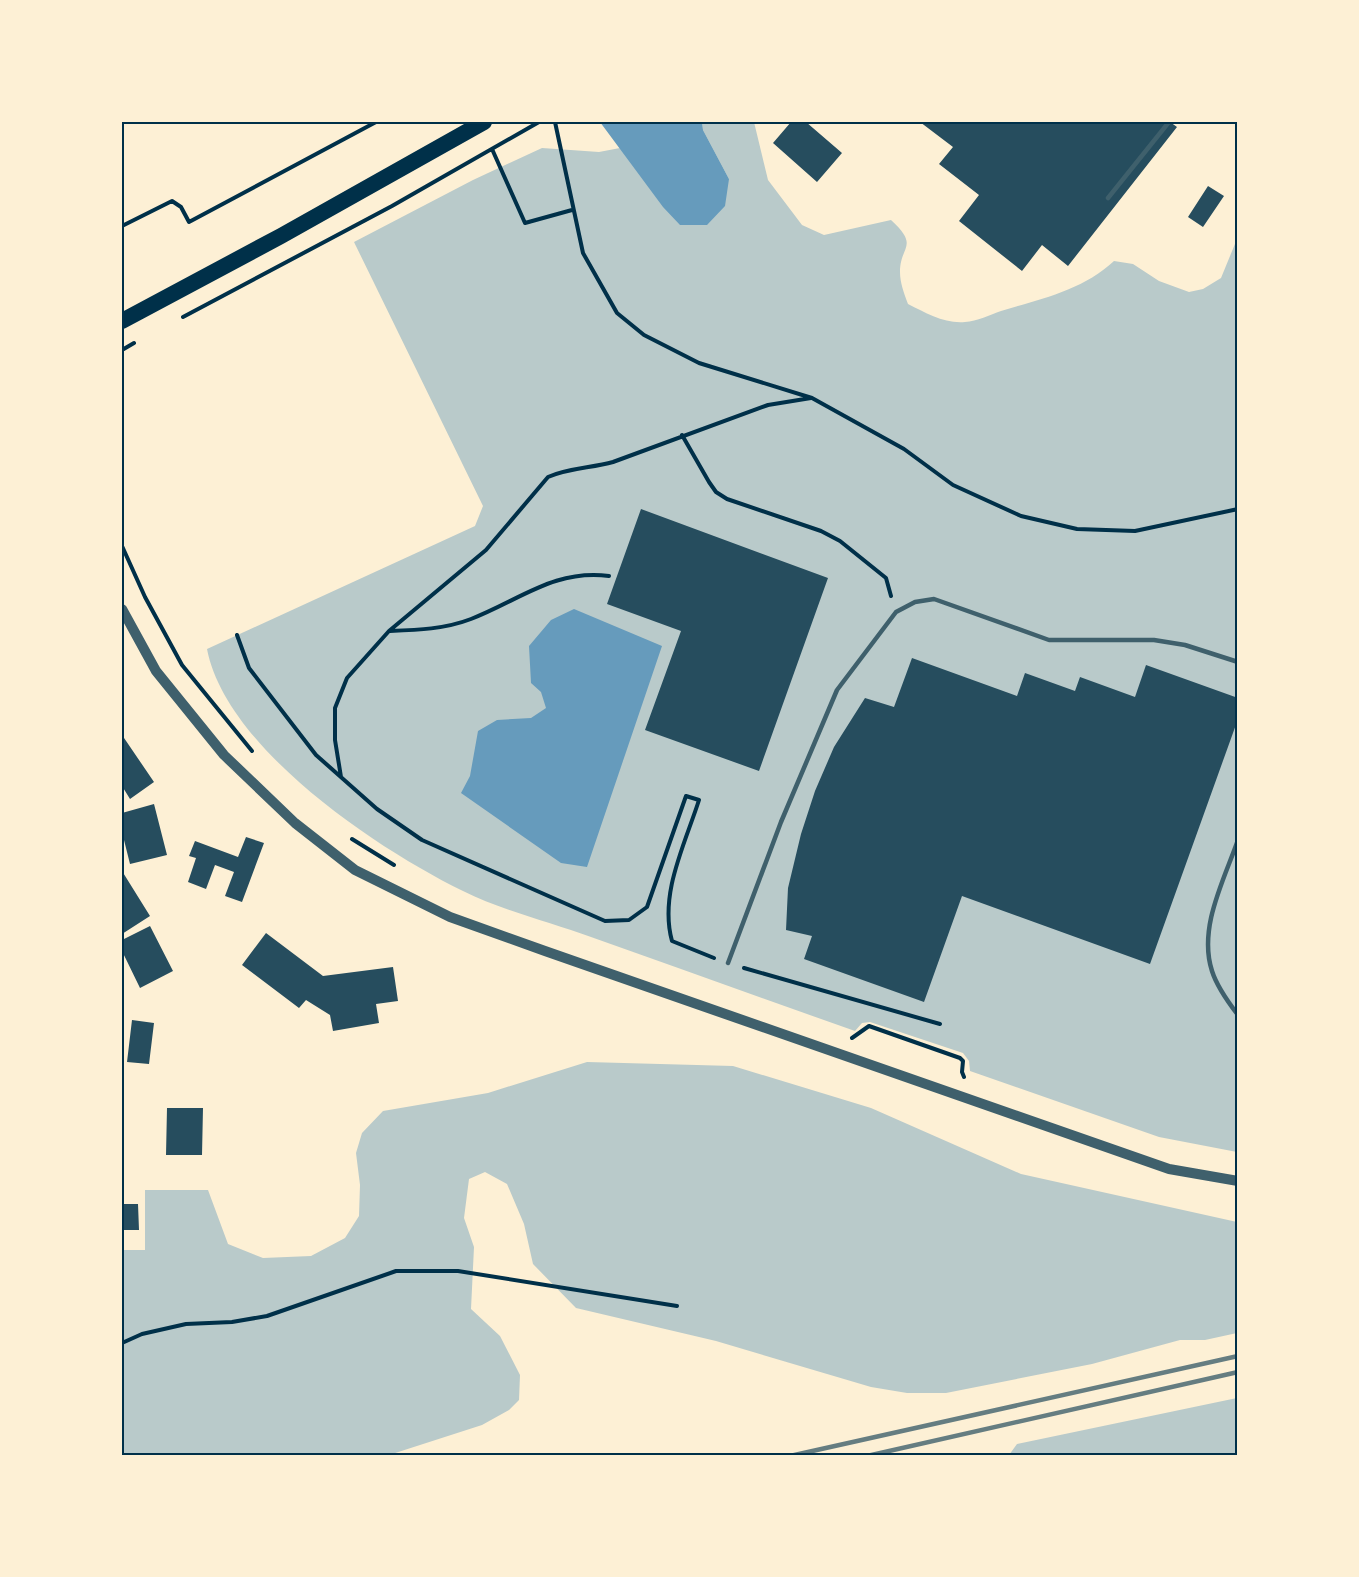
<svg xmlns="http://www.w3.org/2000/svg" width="1359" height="1577" font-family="Raleway,sans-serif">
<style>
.green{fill:#b9caca}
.water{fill:#669bbc}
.building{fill:#264d5e}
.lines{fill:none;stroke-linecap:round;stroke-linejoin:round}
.path{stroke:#003049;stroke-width:4}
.service{stroke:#3f606c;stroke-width:4.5}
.tertiary{stroke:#3f606c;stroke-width:10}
.trunk{stroke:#003049;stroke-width:16}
.rail{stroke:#657d81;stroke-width:4.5}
.neatline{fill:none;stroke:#003049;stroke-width:2}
</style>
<rect width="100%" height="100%" fill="#fdf0d5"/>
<path class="green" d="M 702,122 L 754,122 L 768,180 L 802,225 L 824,235 L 891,220 C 920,247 900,245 900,272 C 900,283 904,293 908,304 C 926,313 945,324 965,322 C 977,321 990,315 1001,311 C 1041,299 1083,290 1114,261 L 1133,264 L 1159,281 L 1189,292 L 1203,289 L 1221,278 L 1237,239 L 1237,1152 L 1159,1137 L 970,1071 L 969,1061 L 963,1053 L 870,1022 L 862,1023 L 855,1031 C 767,1000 679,968 591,937 C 550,922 501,910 463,891 C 377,849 226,748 207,649 L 475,526 L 483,506 L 354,242 L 473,180 L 542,148 L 599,152 L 620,148 L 642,175 L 729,179 L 703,130 Z
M 587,1062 L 733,1066 L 871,1108 L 1021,1174 L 1237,1222 L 1237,1333 L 1205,1340 L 1180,1340 L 1092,1364 L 946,1393 L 907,1393 L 871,1387 L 716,1341 L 576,1308 L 533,1264 L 524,1224 L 507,1184 L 485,1172 L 469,1179 L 464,1218 L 474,1247 L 471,1309 L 500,1336 L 520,1375 L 519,1400 L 509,1410 L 482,1425 L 389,1455 L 122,1456 L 122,1250 L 145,1250 L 145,1190 L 208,1190 L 228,1244 L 263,1258 L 311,1256 L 345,1238 L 359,1216 L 360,1185 L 356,1153 L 362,1133 L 383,1111 L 488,1093 Z
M 1237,1398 L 1237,1455 L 1009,1455 L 1017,1444 Z"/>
<path class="water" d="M 600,122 L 702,122 L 703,130 L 729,179 L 725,206 L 707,225 L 680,225 L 663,207 Z
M 574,609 L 662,646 L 587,867 L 561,863 L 461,793 L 470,776 L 478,731 L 497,720 L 531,718 L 546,708 L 541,692 L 531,683 L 529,646 L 551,620 Z"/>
<path class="building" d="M 791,122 L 806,122 L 842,153 L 817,182 L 773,143 Z
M 920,122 L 1170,122 L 1177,127 L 1068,266 L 1042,245 L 1022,271 L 959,221 L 979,195 L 939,164 L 953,147 Z
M 1208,186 L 1224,196 L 1203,227 L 1188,217 Z
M 641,509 L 828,578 L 759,771 L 645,730 L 681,631 L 607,604 Z
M 912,658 L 1017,696 L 1025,673 L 1075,691 L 1080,677 L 1135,697 L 1146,665 L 1238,698 L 1238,719 L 1150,964 L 962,896 L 924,1002 L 804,959 L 812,936 L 786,930 L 788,888 L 801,834 L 815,791 L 834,747 L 865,698 L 894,707 Z
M 122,735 L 154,782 L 130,799 L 122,786 Z
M 154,804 L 167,855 L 130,864 L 122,832 L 122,813 Z
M 246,837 L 264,843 L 242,902 L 225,896 L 234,872 L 215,865 L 206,889 L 188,882 L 196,858 L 189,856 L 195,841 L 238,857 Z
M 122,871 L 150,916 L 122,934 Z
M 150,926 L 173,971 L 140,988 L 122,951 L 122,940 Z
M 266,933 L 323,976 L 393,967 L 398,1001 L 376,1004 L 379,1023 L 333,1031 L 330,1015 L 306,1000 L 299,1008 L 242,965 Z
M 132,1020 L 154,1023 L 149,1064 L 127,1062 Z
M 167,1108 L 203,1108 L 202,1155 L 166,1155 Z
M 122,1204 L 138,1204 L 139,1230 L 122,1230 Z"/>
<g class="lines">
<path class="path" d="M 555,122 L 583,253 L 617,313 L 644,335 L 699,363 L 812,398 L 904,449 L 953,485 L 1021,516 L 1077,529 L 1135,531 L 1238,509
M 492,149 L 525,223 L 572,210
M 122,226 L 172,201 L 181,207 L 189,222 L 376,122
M 183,317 L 392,206 L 539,122
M 122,350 L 134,343
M 682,435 L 709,482 L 716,492 L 727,499 L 821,531 L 840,541 L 886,578 L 891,596
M 122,546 L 145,597 L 182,665 L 252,751
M 390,631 C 418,630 445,629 471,619 C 520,600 554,569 609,576
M 237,635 L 249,668 L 316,755 L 377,809 L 422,840 L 605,921 L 629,920 L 647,907 L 686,796 L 699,800 C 685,844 659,894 672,941 L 714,958
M 341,777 L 335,740 L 335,708 L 347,678 L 389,631 L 486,550 L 548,477 C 568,468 592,468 613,462 L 768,405 L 811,398
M 352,839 L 394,865
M 744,968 L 940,1024
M 852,1038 L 869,1026 L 960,1058 L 963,1061 L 962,1072 L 964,1077
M 122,1343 L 142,1334 L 186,1324 L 232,1322 L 267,1316 L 396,1271 L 458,1271 L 677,1306"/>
<path class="service" d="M 1108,198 L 1169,122
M 1238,840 C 1224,880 1198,928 1212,971 C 1217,987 1228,1002 1238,1015
M 728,963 L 781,822 L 837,690 L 896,612 L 915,602 L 934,599 L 1049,640 L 1154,640 L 1185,645 L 1238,662"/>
<path class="tertiary" d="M 122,609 L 156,671 L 224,755 L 295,823 L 355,870 L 450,917 L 545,951 L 1169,1169 L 1238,1181"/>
<path class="trunk" d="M 122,321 L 281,236 L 484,122"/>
<path class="rail" d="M 790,1456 L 1238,1356
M 867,1456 L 1238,1372"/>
</g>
<rect width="1359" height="1577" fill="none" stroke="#fdf0d5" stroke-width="246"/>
<rect x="123" y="123" width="1113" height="1331" class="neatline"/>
</svg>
